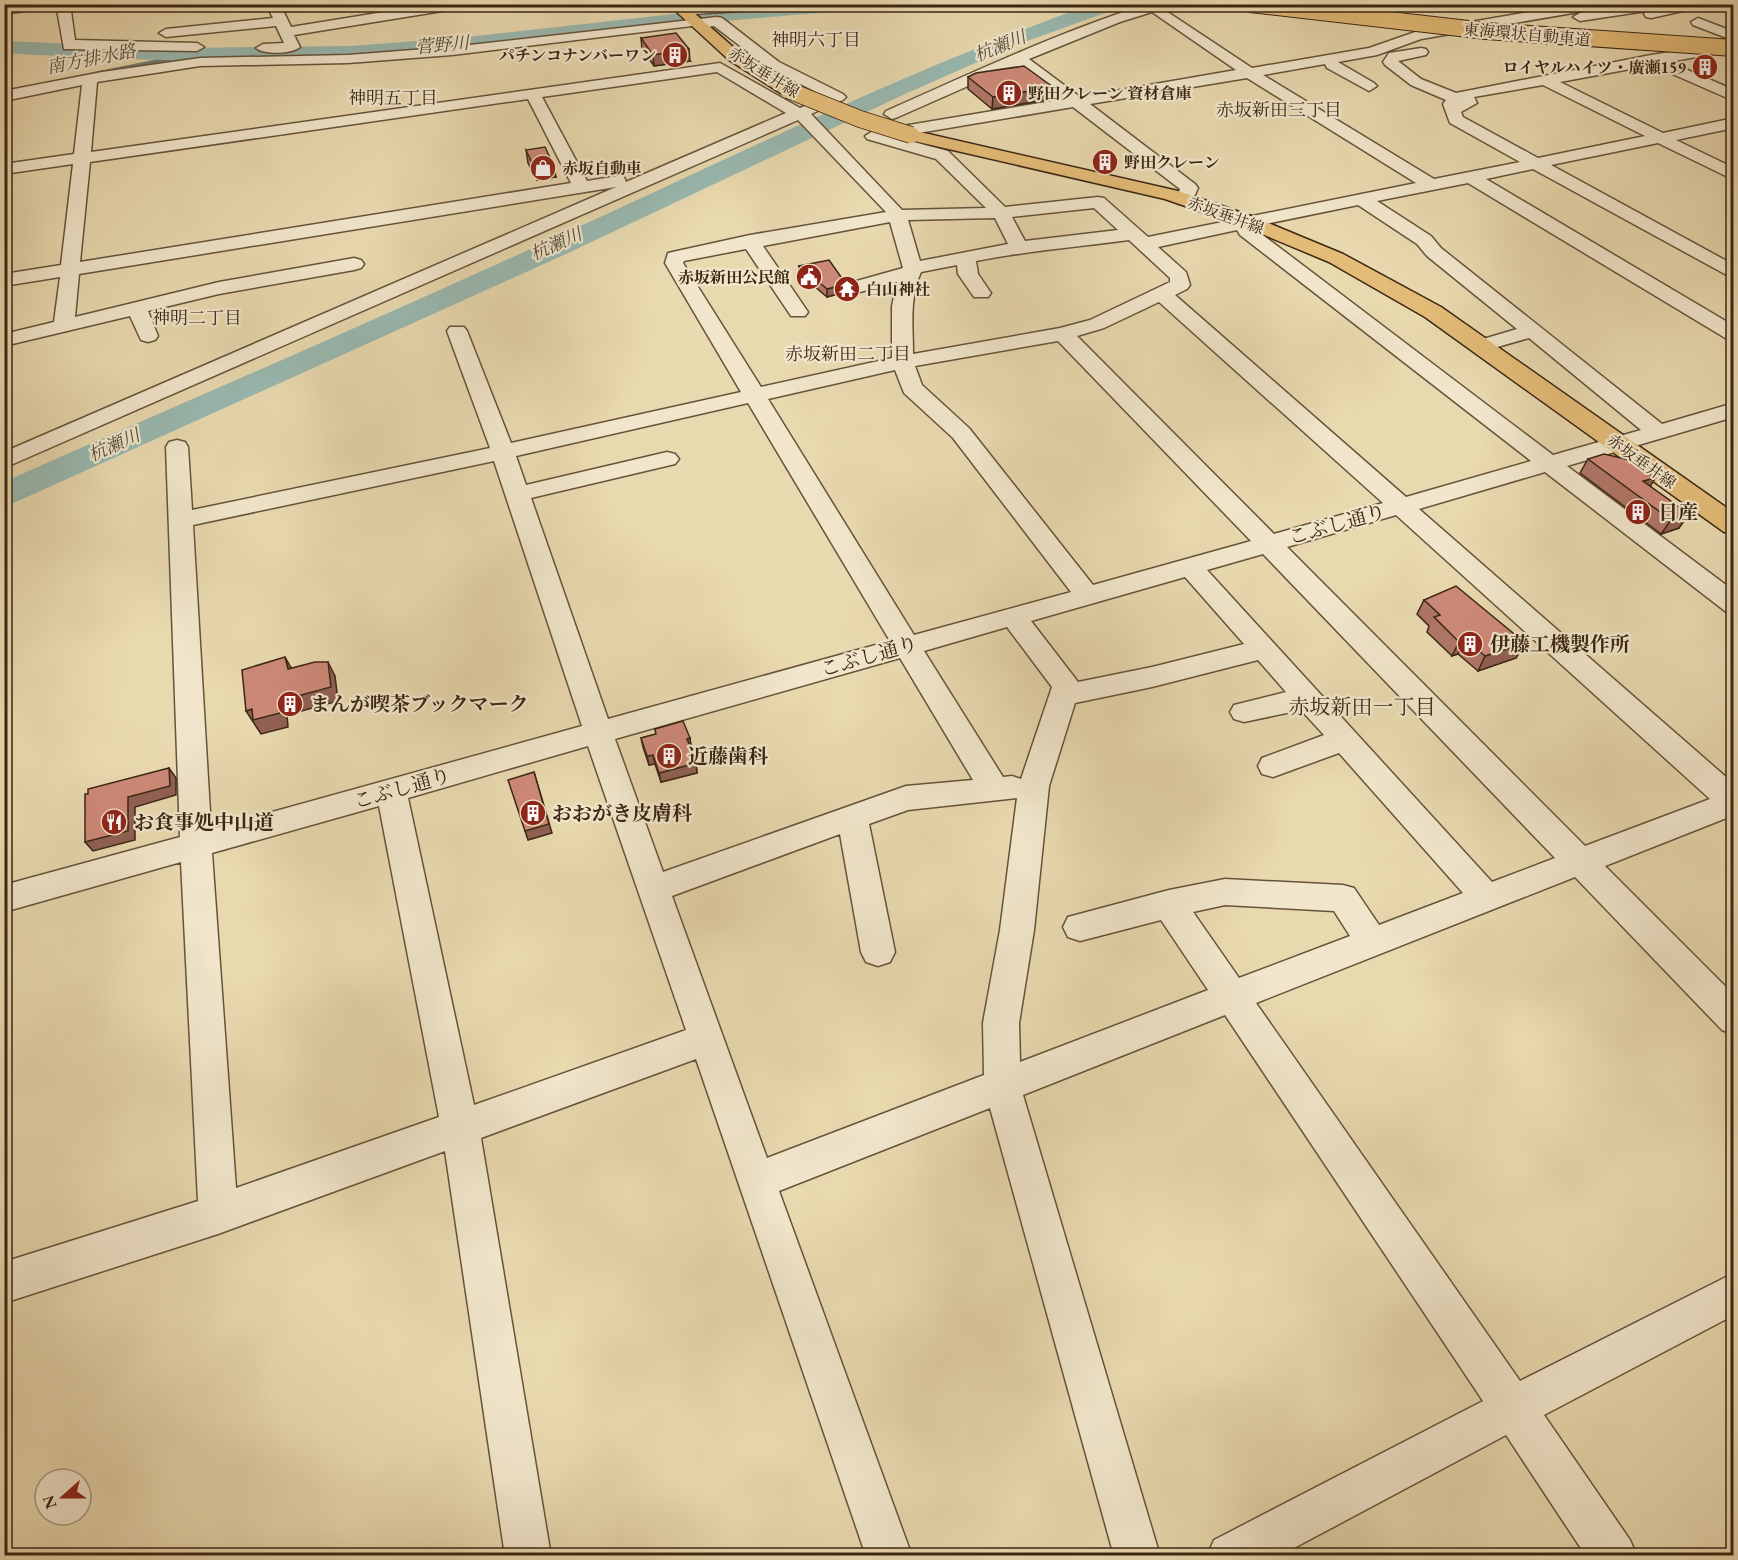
<svg xmlns="http://www.w3.org/2000/svg" width="1738" height="1560" font-family="'EB Garamond','Noto Serif JP',serif">
<style>
.lines{fill:none;stroke-linecap:round;stroke-linejoin:round}
.stream{stroke:#737e72;stroke-width:4}
.river{fill:#99b9b1;fill-rule:evenodd}
.minor-casing{stroke:#66533b;stroke-width:3}
.major-casing{stroke:#3a2614;stroke-width:3}
.minor{fill:#f1e6cb;fill-rule:evenodd}
.major{fill:#e4bc78;fill-rule:evenodd}
.major-bridge-casing{stroke:#3a2614;stroke-width:18;stroke-linecap:butt}
.highway-bridge-casing{stroke:#3a2614;stroke-width:18;stroke-linecap:butt}
.major-bridge{stroke:#e4bc78;stroke-width:16}
.highway-bridge{stroke:#e4bc78;stroke-width:16}
.wall{fill:#b07667;stroke:#3a2614;stroke-width:1.5}
.shaded-wall{fill:#906054;stroke:#3a2614;stroke-width:1.5}
.building{fill:#cd8978;stroke:#3a2614;stroke-width:1.5}
.labels{text-anchor:middle;stroke-width:4.5;stroke-linejoin:round;paint-order:stroke}
.far-street-label{font-size:16px;fill:#3a2614;stroke:#f1e6cb}
.far-poi-label{font-size:16px;font-weight:bold;fill:#3a2614;stroke:#f1e6cb;text-anchor:start}
.far-neighbourhood-label{font-size:18px;fill:#3a2614;stroke:#f1e6cb}
.far-water-label{font-size:18px;font-style:italic;fill:#524b3b;stroke:#f1e6cb}
.poi-label{font-size:20px;font-weight:bold;fill:#3a2614;stroke:#f1e6cb;text-anchor:start}
.street-label{font-size:20px;fill:#3a2614;stroke:#f1e6cb}
.neighbourhood-label{font-size:21px;fill:#3a2614;stroke:#f1e6cb}
</style>
<rect width="100%" height="100%" fill="#e9d9af"/>
<filter id="stains"><feTurbulence type="fractalNoise" baseFrequency=".00333" numOctaves="4"/><feColorMatrix values="0 0 0 0 .2 0 0 0 0 .09 0 0 0 0 .02 0 0 0 .5 -.17"/></filter>
<radialGradient id="worn" r=".72"><stop offset=".6" stop-color="#630" stop-opacity="0"/><stop offset="1" stop-color="#630" stop-opacity=".3"/></radialGradient>
<g class="lines">
<path class="stream" d="M 94,74 L 184,56"/>
<path class="river" d="M 763,4 L 887,4 L 885,8 L 878,10 C 720,16 565,43 408,55 C 274,65 139,61 4,53 L 4,41 L 178,48 L 351,46 L 467,37 Z
M 1092,4 L 1121,4 L 1119,8 L 1016,45 L 905,94 L 566,254 L 16,502 L 4,505 L 4,482 C 186,401 370,323 550,240 C 730,158 906,71 1092,4 Z"/>
<g class="minor-casing">
<path id="minor" d="M 14,4 L 50,4 L 44,8 L 4,14 L 4,6 Z
M 56,4 L 70,4 L 75,40 L 197,43 L 204,47 L 197,51 L 64,49 Z
M 266,4 L 280,4 L 291,27 L 433,4 L 467,4 L 461,8 L 294,35 L 300,47 C 292,54 264,55 256,48 L 263,44 L 284,43 L 276,26 L 166,37 L 159,33 L 166,29 L 273,18 Z
M 716,4 L 793,4 L 787,8 L 694,14 L 687,10 L 694,6 Z
M 1148,4 L 1170,4 L 1163,9 L 1252,68 L 1369,48 L 1418,31 L 1575,4 L 1608,4 L 1602,8 L 1421,39 L 1377,55 L 1338,62 L 1374,83 L 1377,86 L 1369,91 L 1327,68 L 1325,64 L 1263,75 L 1434,179 L 1520,162 L 1450,123 L 1443,104 L 1446,100 L 1411,85 L 1385,65 L 1383,62 L 1389,53 L 1421,48 L 1426,49 L 1428,52 L 1426,55 L 1398,61 L 1421,79 L 1456,93 L 1651,55 L 1734,42 L 1734,50 L 1669,62 L 1734,90 L 1734,101 L 1652,65 L 1560,82 L 1663,133 L 1734,118 L 1734,128 L 1676,140 L 1734,168 L 1734,180 L 1658,143 L 1551,165 L 1734,265 L 1734,279 L 1533,169 L 1486,179 L 1734,326 L 1734,341 L 1727,339 L 1468,183 L 1377,201 L 1431,236 L 1441,248 L 1662,424 L 1734,403 L 1734,417 L 1567,466 L 1734,591 L 1734,614 L 1725,611 L 1545,472 L 1419,509 L 1734,784 L 1734,815 L 1605,866 L 1734,995 L 1734,1035 L 1722,1030 L 1575,877 L 1256,1003 L 1520,1381 L 1734,1273 L 1734,1315 L 1544,1415 L 1630,1540 L 1637,1556 L 1586,1556 L 1506,1435 L 1279,1556 L 1207,1556 L 1214,1540 L 1483,1401 L 1225,1015 L 1023,1095 L 1160,1556 L 1114,1556 L 990,1108 L 779,1191 L 912,1556 L 866,1556 L 696,1059 L 481,1138 L 551,1556 L 505,1556 L 445,1151 L 218,1234 L 4,1303 L 4,1262 L 198,1201 L 181,862 L 4,912 L 4,885 L 180,837 L 166,447 L 169,442 L 177,440 L 185,442 L 188,447 L 192,510 L 490,448 L 447,331 L 450,327 L 464,327 L 467,331 L 511,443 L 741,392 L 665,263 L 668,253 L 750,235 L 886,212 L 798,120 L 4,468 L 4,452 L 616,187 L 79,274 L 75,317 L 219,282 L 354,258 L 361,260 L 364,264 L 361,268 L 354,270 L 219,294 L 148,311 L 158,336 L 155,340 L 148,342 L 141,340 L 130,316 L 4,346 L 4,334 L 54,322 L 60,277 L 4,286 L 4,274 L 61,265 L 73,164 L 4,174 L 4,164 L 74,154 L 82,85 L 4,101 L 4,91 L 102,72 L 200,58 L 348,55 L 452,47 L 717,17 L 722,18 L 779,62 L 843,94 L 846,97 L 843,100 L 811,114 L 902,210 L 986,208 L 936,159 L 867,139 L 865,136 L 873,131 L 1064,99 L 1023,68 L 1002,71 L 898,117 L 892,119 L 884,114 L 886,111 C 973,73 1058,32 1148,4 ZM 1152,12 L 1236,70 L 1080,97 L 1029,59 L 1120,22 ZM 692,26 L 698,29 L 714,26 L 769,68 L 826,97 L 800,108 L 720,63 L 91,152 L 97,82 L 200,66 L 348,63 L 452,55 ZM 717,72 L 786,113 L 626,182 L 624,177 L 618,176 L 587,181 L 542,97 ZM 1247,78 L 1416,183 L 1148,237 L 1104,198 L 1098,197 L 1005,207 L 948,151 L 895,137 L 1073,107 L 1180,189 L 1176,200 L 1179,204 L 1191,204 L 1198,188 L 1195,184 L 1090,104 ZM 1543,85 L 1645,136 L 1538,158 L 1463,117 L 1461,112 L 1477,103 L 1474,97 ZM 528,99 L 571,183 L 80,262 L 90,162 ZM 1358,205 L 1417,244 L 1427,256 L 1517,329 L 1473,342 L 1470,346 L 1473,350 L 1480,352 L 1529,338 L 1641,430 L 1553,455 L 1255,229 L 1256,226 ZM 1094,208 L 1118,230 L 1025,241 L 1012,217 ZM 995,218 L 1008,244 L 920,261 L 908,220 ZM 890,222 L 903,268 L 853,282 L 850,286 L 853,290 L 860,292 L 897,282 L 892,306 L 892,358 L 761,387 L 683,263 L 684,261 L 746,249 L 791,316 L 805,316 L 808,312 L 763,246 ZM 1237,230 L 1240,235 L 1531,461 L 1406,497 L 1175,295 L 1187,289 L 1190,285 L 1186,272 L 1158,247 ZM 1129,240 L 1170,278 L 1170,282 L 1090,320 L 1060,328 L 913,354 C 913,326 909,299 921,272 L 957,265 L 958,274 L 974,297 L 988,297 L 991,293 L 978,274 L 976,261 C 1026,251 1078,247 1129,240 ZM 1159,302 L 1383,503 L 1274,534 L 1077,336 L 1104,328 ZM 1058,341 L 1251,541 L 1093,585 L 969,428 L 922,385 L 915,366 ZM 895,370 L 904,393 L 953,438 L 1071,592 L 914,635 L 768,399 ZM 748,403 L 890,641 L 608,719 L 531,498 L 675,464 L 679,459 L 675,454 L 667,452 L 526,485 L 516,456 ZM 494,461 L 582,726 L 211,829 L 193,525 ZM 1396,515 L 1710,799 L 1585,846 L 1287,547 ZM 1263,554 L 1555,858 L 1492,882 L 1207,570 ZM 1185,577 L 1244,644 L 1152,667 L 1078,682 L 1031,621 ZM 1007,627 L 1052,687 L 1021,779 L 1012,776 L 1003,777 L 924,651 ZM 900,658 L 973,780 L 906,786 L 663,872 L 615,739 ZM 1258,660 L 1286,692 L 1234,705 L 1230,712 L 1234,719 L 1244,722 L 1301,710 L 1324,735 L 1262,758 L 1258,766 L 1262,774 L 1273,777 L 1339,753 L 1463,893 L 1379,925 L 1354,888 L 1343,885 L 1225,879 L 1169,890 L 1068,917 L 1063,927 L 1068,937 L 1080,941 L 1161,920 L 1208,990 L 1020,1062 L 1019,1023 L 1034,930 L 1049,786 L 1075,703 L 1152,687 ZM 588,746 L 686,1030 L 474,1105 L 408,798 ZM 1017,798 L 1000,930 L 983,1023 L 984,1075 L 767,1158 L 672,896 L 840,834 L 861,952 L 866,962 L 878,966 L 890,962 L 895,952 L 869,824 L 908,810 ZM 379,806 L 439,1117 L 236,1188 L 212,853 ZM 1225,905 L 1334,911 L 1350,936 L 1239,978 L 1193,912 Z
M 1638,4 L 1702,4 L 1701,7 L 1651,18 L 1646,17 L 1644,14 L 1646,11 L 1580,21 L 1573,17 L 1580,13 Z
M 1721,4 L 1734,4 L 1734,11 Z
M 1698,18 L 1732,31 L 1734,35 L 1727,38 L 1693,25 L 1691,22 Z"/>
</g>
<g class="major-casing">
<path id="major" d="M 668,4 L 684,4 L 741,54 L 796,90 L 788,95 L 782,94 L 729,60 Z
M 911,130 L 1178,191 L 1254,217 L 1343,254 L 1441,307 L 1734,513 L 1734,534 L 1724,532 L 1425,317 L 1329,262 L 1240,225 L 1165,199 L 905,139 L 902,135 L 905,131 Z"/>
</g>
<use href="#minor" class="minor"/>
<use href="#major" class="major"/>
<g class="major-bridge-casing">
<path id="major-bridge" d="M 788,90 L 860,119 L 911,135"/>
</g>
<g class="highway-bridge-casing">
<path id="highway-bridge" d="M 1250,4 L 1486,31 L 1734,48"/>
</g>
<use href="#major-bridge" class="major-bridge"/>
<use href="#highway-bridge" class="highway-bridge"/>
</g>
<path class="wall" d="M 641,38 L 690,61 L 654,66 L 642,49 Z
M 968,77 L 1053,87 L 1051,99 L 992,109 L 968,89 Z
M 526,150 L 556,177 L 537,180 L 528,163 Z
M 799,266 L 846,284 L 846,292 L 827,297 L 800,274 Z
M 1588,459 L 1655,478 L 1650,486 L 1679,528 L 1661,534 L 1580,473 Z
M 1424,600 L 1525,643 L 1516,658 L 1478,671 L 1458,654 L 1452,656 L 1427,632 L 1429,626 L 1417,614 Z
M 655,729 L 690,738 L 691,747 L 690,748 L 696,763 L 697,773 L 661,782 L 655,764 L 649,765 L 643,747 L 641,738 L 656,734 Z"/>
<path class="shaded-wall" d="M 689,49 L 690,61 L 654,66 L 653,55 Z
M 1053,87 L 1051,99 L 992,109 L 993,97 Z
M 553,164 L 556,177 L 537,180 L 534,167 Z
M 846,284 L 846,292 L 827,297 L 827,289 Z
M 1655,478 L 1647,492 L 1643,481 Z
M 1689,514 L 1679,528 L 1661,534 L 1671,520 Z
M 1466,640 L 1458,654 L 1452,656 L 1459,642 Z
M 1525,643 L 1516,658 L 1478,671 L 1485,656 Z
M 285,657 L 293,671 L 288,669 Z
M 328,662 L 335,676 L 338,701 L 287,715 L 288,727 L 261,734 L 246,711 L 279,701 Z
M 690,738 L 691,747 L 689,748 L 687,739 Z
M 653,755 L 655,764 L 649,765 L 647,756 Z
M 696,763 L 697,773 L 661,782 L 659,773 Z
M 169,768 L 176,778 L 176,795 L 135,807 L 135,840 L 93,851 L 85,842 L 128,797 Z
M 534,772 L 552,833 L 528,840 L 525,831 Z"/>
<path class="building" d="M 676,33 L 689,49 L 653,55 L 641,38 Z
M 1024,66 L 1053,87 L 993,97 L 968,77 L 976,73 Z
M 545,147 L 553,164 L 534,167 L 526,150 Z
M 829,260 L 846,284 L 827,289 L 799,266 Z
M 1604,454 L 1630,460 L 1655,478 L 1643,481 L 1689,514 L 1671,520 L 1588,459 Z
M 1456,586 L 1525,643 L 1485,656 L 1466,640 L 1459,642 L 1434,617 L 1440,615 L 1424,600 Z
M 285,657 L 288,669 L 315,662 L 328,662 L 331,687 L 279,701 L 280,713 L 253,720 L 252,709 L 246,711 L 242,670 Z
M 683,721 L 690,738 L 687,739 L 696,763 L 659,773 L 653,755 L 647,756 L 641,738 L 656,734 L 655,729 Z
M 169,768 L 170,786 L 128,797 L 128,831 L 85,842 L 85,794 L 88,794 L 88,789 Z
M 534,772 L 549,824 L 525,831 L 508,780 Z"/>
<defs>
<g id="building-disc" transform="scale(1.35)"><circle r="9.5" fill="#8f2418" stroke="#f1e6cb"/><path d="M-4-6H4V6H1V3H-1V6H-4ZM-2.5-4.3h1.7v1.8h-1.7ZM.8-4.3h1.7v1.8H.8ZM-2.5-1h1.7V.8h-1.7ZM.8-1h1.7V.8H.8Z" fill="#fff"/></g>
<g id="shop-disc" transform="scale(1.35)"><circle r="9.5" fill="#8f2418" stroke="#f1e6cb"/><path d="M-5-2.5h2.3a2.7 3.5 0 0 1 5.4 0H5L5.5 6h-11ZM-1.5-2.5h3a1.5 2.3 0 0 0-3 0Z" fill="#fff"/></g>
<g id="civic-disc" transform="scale(1.35)"><circle r="9.5" fill="#8f2418" stroke="#f1e6cb"/><path d="M-.6-6.5H3V-4.5H.6V-3L4-1V1h2V6H-6V1h2V-1L-.6-3ZM-1.2 2.5V6h2.4V2.5Z" fill="#fff"/></g>
<g id="temple-disc" transform="scale(1.35)"><circle r="9.5" fill="#8f2418" stroke="#f1e6cb"/><path d="M0-6L5-2H3V0L6.5 2.5H4V6H1.5V3h-3V6H-4V2.5H-6.5L-3 0V-2H-5Z" fill="#fff"/></g>
<g id="restaurant-disc" transform="scale(1.35)"><circle r="9.5" fill="#8f2418" stroke="#f1e6cb"/><path d="M-5-6h1v4h1v-4h1v4h1v-4h1v5L-1.5 .5V6h-2V.5L-5-1ZM5-6V6H3V1.5H1.5Q1.5-4 5-6Z" fill="#fff"/></g>
</defs>
<g fill-rule="evenodd">
<use href="#building-disc" x="675" y="55"/>
<use href="#building-disc" x="1705" y="67"/>
<use href="#building-disc" x="1009" y="93"/>
<use href="#building-disc" x="1105" y="162"/>
<use href="#shop-disc" x="543" y="168"/>
<use href="#civic-disc" x="809" y="277"/>
<use href="#temple-disc" x="847" y="289"/>
<use href="#building-disc" x="1638" y="512"/>
<use href="#building-disc" x="1470" y="644"/>
<use href="#building-disc" x="290" y="704"/>
<use href="#building-disc" x="669" y="756"/>
<use href="#building-disc" x="533" y="813"/>
<use href="#restaurant-disc" x="114" y="822"/>
</g>
<g class="labels">
<g class="far-street-label">
<text transform="translate(1527 34) rotate(5)" y="6">東海環状自動車道</text>
<text transform="translate(764 72) rotate(32)" y="6">赤坂垂井線</text>
<text transform="translate(1226 215) rotate(20)" y="6">赤坂垂井線</text>
<text transform="translate(1642 461) rotate(36)" y="6">赤坂垂井線</text>
</g>
<g class="far-poi-label">
<text x="656" y="61" text-anchor="end">パチンコナンバーワン</text>
<text x="1686" y="73" text-anchor="end">ロイヤルハイツ・廣瀬159</text>
<text x="1028" y="99">野田クレーン 資材倉庫</text>
<text x="1124" y="168">野田クレーン</text>
<text x="562" y="174">赤坂自動車</text>
<text x="790" y="283" text-anchor="end">赤坂新田公民館</text>
<text x="866" y="295">白山神社</text>
</g>
<g class="far-neighbourhood-label">
<text x="816" y="46">神明六丁目</text>
<text x="393" y="104">神明五丁目</text>
<text x="1279" y="116">赤坂新田三丁目</text>
<text x="197" y="324">神明二丁目</text>
<text x="848" y="360">赤坂新田二丁目</text>
</g>
<g class="far-water-label">
<text transform="translate(442 45) rotate(-5)" y="6">菅野川</text>
<text transform="translate(1000 46) rotate(-22)" y="6">杭瀬川</text>
<text transform="translate(91 59) rotate(-11)" y="6">南方排水路</text>
<text transform="translate(556 244) rotate(-24)" y="6">杭瀬川</text>
<text transform="translate(114 445) rotate(-24)" y="6">杭瀬川</text>
</g>
<g class="poi-label">
<text x="1658" y="519">日産</text>
<text x="1490" y="651">伊藤工機製作所</text>
<text x="310" y="711">まんが喫茶ブックマーク</text>
<text x="688" y="763">近藤歯科</text>
<text x="552" y="820">おおがき皮膚科</text>
<text x="134" y="829">お食事処中山道</text>
</g>
<g class="street-label">
<text transform="translate(1337 524) rotate(-16)" y="7">こぶし通り</text>
<text transform="translate(869 656) rotate(-16)" y="7">こぶし通り</text>
<text transform="translate(402 788) rotate(-16)" y="7">こぶし通り</text>
</g>
<g class="neighbourhood-label">
<text x="1362" y="714">赤坂新田一丁目</text>
</g>
</g>
<rect width="1738" height="1560" fill="none" stroke="#e9d9af" stroke-width="24"/>
<rect x="6" y="6" width="1726" height="1548" fill="none" stroke="#3a2614" stroke-width="3"/>
<rect x="12" y="12" width="1714" height="1536" fill="none" stroke="#3a2614" stroke-width="1.5"/>
<g transform="translate(63 1497) rotate(249)"><circle r="28" fill="#f1e6cb" stroke="#a89982" stroke-width="1.5"/>
<path d="M0-4.5L10 22L0 15L-10 22Z" fill="#8f2418"/>
<text y="-9" font-size="16" font-weight="bold" text-anchor="middle" fill="#3a2614">N</text>
</g>
<rect width="100%" height="100%" filter="url(#stains)"/>
<rect width="100%" height="100%" fill="url(#worn)"/>
</svg>
